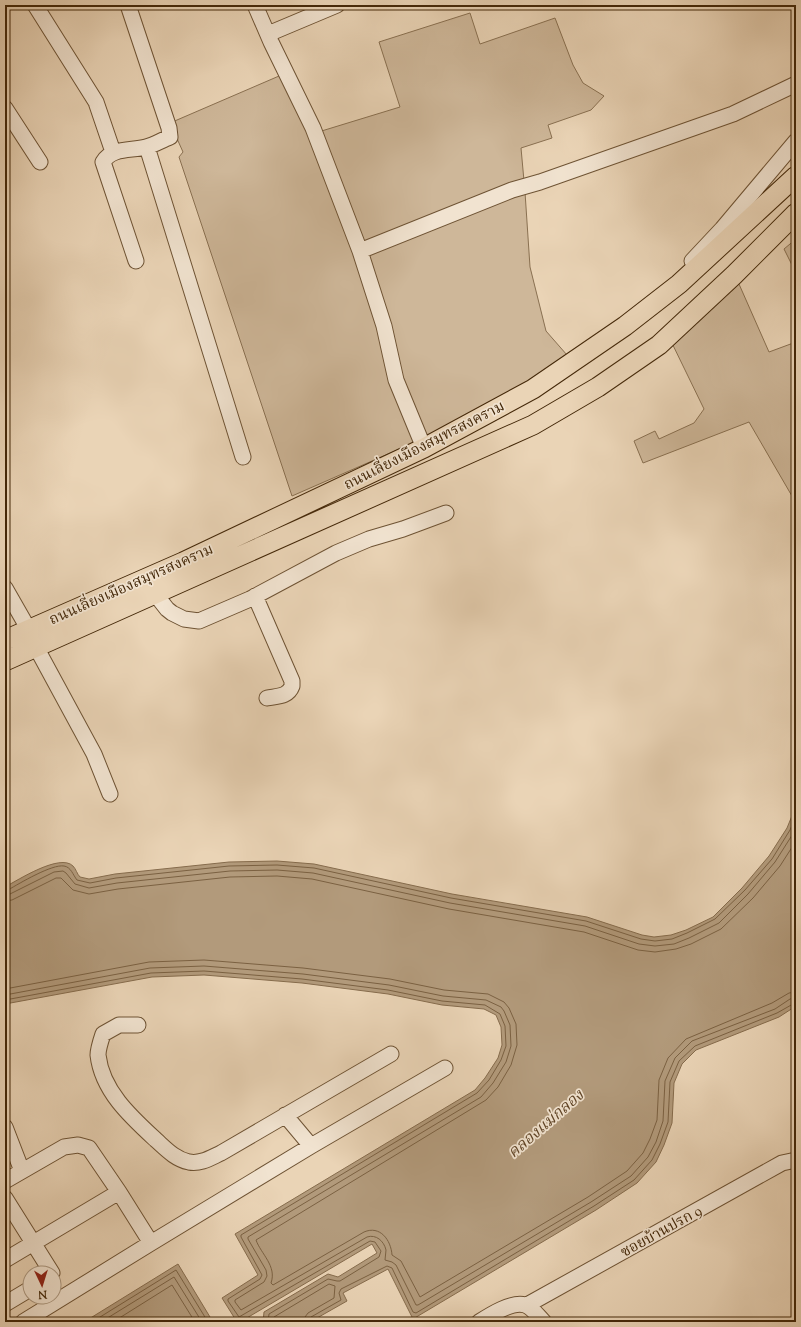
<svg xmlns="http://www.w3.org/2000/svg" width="801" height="1327" font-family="'Sorts Mill Goudy','Noto Serif Thai',serif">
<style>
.green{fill:#ceb799;stroke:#897051}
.water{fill:#b29a7b;stroke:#866c4d}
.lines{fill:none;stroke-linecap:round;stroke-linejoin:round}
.shore{stroke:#7b6142;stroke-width:1}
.minor-casing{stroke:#6e5334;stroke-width:17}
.major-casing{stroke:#442809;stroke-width:21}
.minor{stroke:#f1e3d0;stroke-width:15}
.major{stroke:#ead4b6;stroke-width:19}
.labels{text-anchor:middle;stroke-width:3.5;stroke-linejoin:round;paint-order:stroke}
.street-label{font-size:15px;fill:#442809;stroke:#f1e3d0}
.water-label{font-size:16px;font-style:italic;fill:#604426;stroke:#f1e3d0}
</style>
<rect width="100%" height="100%" fill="#ead4b6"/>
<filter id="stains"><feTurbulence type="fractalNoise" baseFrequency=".005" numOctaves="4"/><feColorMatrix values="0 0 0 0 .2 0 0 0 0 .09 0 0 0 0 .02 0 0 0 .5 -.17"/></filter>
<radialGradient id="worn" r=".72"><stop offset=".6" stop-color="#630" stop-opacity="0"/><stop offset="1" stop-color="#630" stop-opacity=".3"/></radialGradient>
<path class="green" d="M 470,13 L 480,44 L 555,18 L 573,65 L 583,83 L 604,96 L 591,110 L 548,125 L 552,138 L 521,148 L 525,192 L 530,267 L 546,331 L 567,355 L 528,383 L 429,436 L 292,496 L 179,157 L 183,152 L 170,123 L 286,73 L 315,133 L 400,107 L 379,42 Z
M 796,239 L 796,266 L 793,267 L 784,249 Z
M 735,275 L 769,352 L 796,342 L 796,503 L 749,422 L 643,463 L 634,441 L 655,431 L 659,439 L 694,423 L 704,409 L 668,335 Z"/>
<path class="water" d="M 796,806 L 796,1006 L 779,1017 L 696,1050 L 682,1064 L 674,1083 L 672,1123 L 664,1145 L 656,1162 L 637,1183 L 596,1210 L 413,1319 L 388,1269 L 343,1293 L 347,1301 L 310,1322 L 263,1322 L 264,1312 L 328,1274 L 338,1277 L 377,1253 L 372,1244 L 240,1322 L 237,1322 L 222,1298 L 258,1275 L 235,1234 L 475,1090 L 485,1078 L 498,1058 L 502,1045 L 501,1027 L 496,1015 L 484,1009 L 442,1005 L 388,994 L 302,983 L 204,975 L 152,977 L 5,1004 L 5,887 C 18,880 60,853 73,866 C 76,869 77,874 80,877 L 89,879 L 115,874 L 229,862 L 277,861 L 314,864 L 452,894 L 587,917 L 642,935 L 654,937 L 671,935 L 686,930 L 713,917 L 742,888 L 769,856 L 787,828 Z
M 178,1264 L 213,1322 L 84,1322 Z"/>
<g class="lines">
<path class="shore" d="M 5,890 L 8,890 C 20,883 52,864 64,866 C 71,867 73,875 77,880 L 90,883 L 116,878 L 229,866 L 277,865 L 314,868 L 451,898 L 586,921 L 641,939 L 655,941 L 672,939 L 687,933 L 715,919 L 745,890 L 772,859 L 790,830 L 796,816
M 5,895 L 10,894 L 54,872 L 63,871 L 66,873 L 75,884 L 89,888 L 117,883 L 230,871 L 277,870 L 313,873 L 450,903 L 585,926 L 639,944 L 655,946 L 674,944 L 689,938 L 719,923 L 748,894 L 775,862 L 796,829
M 5,901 L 12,900 L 56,878 L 61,878 L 73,890 L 89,894 L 118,889 L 230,877 L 277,876 L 312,879 L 449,909 L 584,932 L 638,950 L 655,952 L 676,949 L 691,944 L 721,929 L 753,898 L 780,866 L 796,841
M 5,989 L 149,962 L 204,960 L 303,968 L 390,979 L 444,990 L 488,994 L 504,1002 L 509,1008 L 516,1024 L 517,1045 L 511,1065 L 498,1087 L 486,1100 L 256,1240 C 261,1254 277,1266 271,1283 L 273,1285 L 364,1232 C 380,1225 391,1240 392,1255 L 401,1261 L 420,1297 L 588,1197 L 627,1171 L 643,1153 L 650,1139 L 657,1120 L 659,1080 L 668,1058 L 686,1039 L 772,1003 L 789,993 L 796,992
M 5,995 L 150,968 L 204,966 L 303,974 L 389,985 L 443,996 L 486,1000 L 501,1007 L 504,1011 L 510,1025 L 511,1046 L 506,1062 L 493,1083 L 481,1097 L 248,1237 L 248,1239 L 266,1270 L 267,1276 L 264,1282 L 235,1300 L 235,1302 L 241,1310 L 367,1237 C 376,1234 384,1241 386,1250 C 386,1253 385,1257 385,1260 L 392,1262 L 396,1265 L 416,1305 L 418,1305 L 591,1202 L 631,1176 L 648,1157 L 656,1142 L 663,1121 L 665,1081 L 675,1058 L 692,1041 L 775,1009 L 790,999 L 796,998
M 5,1000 L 151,973 L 204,971 L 302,979 L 388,990 L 442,1001 L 485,1005 L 500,1014 L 505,1026 L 506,1046 L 501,1060 L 489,1080 L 477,1093 L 241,1235 L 241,1237 L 262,1275 L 260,1279 L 228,1299 L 228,1301 L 239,1317 L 370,1241 L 375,1242 L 381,1251 L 379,1257 L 340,1281 L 337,1281 L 328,1279 L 269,1314 L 268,1322
M 92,1322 L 176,1270 L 208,1322
M 101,1322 L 174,1277 L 202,1322
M 113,1322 L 172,1285 L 195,1322
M 273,1322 L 274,1317 L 329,1284 L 335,1286 L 334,1298 L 308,1313 L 305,1317 L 304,1322
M 309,1322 L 311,1317 L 341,1300 L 339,1293 L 341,1289 L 387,1266 L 392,1268 L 413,1312 L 416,1313 L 594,1206 L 634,1180 L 652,1160 L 660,1144 L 668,1122 L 670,1082 L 679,1061 L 695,1046 L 777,1013 L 793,1004 L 796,1003"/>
<g class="minor-casing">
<path id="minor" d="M 35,5 L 96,102 L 113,152
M 128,5 L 169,128 L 170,137 C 162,140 154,145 146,147 C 131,151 112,147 103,162 L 136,261
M 255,5 L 271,42 L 313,128 L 360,251 L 384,326 L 396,380 L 424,448
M 268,34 L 337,5
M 5,108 L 40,162
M 147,147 L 243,457
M 360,251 L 512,190 L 540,182 L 733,114 L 796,84
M 692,261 L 722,229 L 796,141
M 5,588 L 29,630
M 156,595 L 167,609 L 172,613 L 184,619 L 199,621 L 250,599 L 336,553 L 369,539 L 403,529 L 446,513
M 255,596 L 292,681 L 292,686 C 288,697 277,696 267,698
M 36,647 L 94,754 L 110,794
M 138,1025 L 119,1025 L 103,1034 C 101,1040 98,1049 98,1055 C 102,1091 131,1117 156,1140 C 166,1149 175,1159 189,1162 C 201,1164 210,1158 221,1153 L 391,1054
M 285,1115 L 311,1146
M 5,1127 L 22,1171
M 5,1181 L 64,1147 L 78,1145 L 89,1148 L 119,1192 L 151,1243
M 5,1198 L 52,1273
M 5,1260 L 119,1192
M 5,1304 L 30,1289
M 527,1305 L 782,1163 L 796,1160
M 23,1322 L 151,1243 L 311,1146 L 445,1068
M 479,1322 C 490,1315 512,1301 525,1305 C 532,1307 539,1317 544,1322"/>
</g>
<g class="major-casing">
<path id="major" d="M 5,640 L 183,562 L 424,448 L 533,389 L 625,326 L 679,284 L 796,176
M 5,661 L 533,425 L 598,387 L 659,345 L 734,275 L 796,213"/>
</g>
<use href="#minor" class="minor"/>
<use href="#major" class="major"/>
</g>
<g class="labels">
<g class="street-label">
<text transform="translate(424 445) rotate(-27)" y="5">ถนนเลี่ยงเมืองสมุทรสงคราม</text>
<text transform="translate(131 584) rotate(-24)" y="5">ถนนเลี่ยงเมืองสมุทรสงคราม</text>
<text transform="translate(661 1231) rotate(-29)" y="5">ซอยบ้านปรก 9</text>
</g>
<g class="water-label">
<text transform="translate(545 1123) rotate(-41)" y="6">คลองแม่กลอง</text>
</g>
</g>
<rect width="801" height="1327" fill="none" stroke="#ead4b6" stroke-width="20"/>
<rect x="6" y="6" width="789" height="1315" fill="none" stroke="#442809" stroke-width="2"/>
<rect x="10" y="10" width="781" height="1307" fill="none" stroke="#442809"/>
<g transform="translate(42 1285) rotate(176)"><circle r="19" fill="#f1e3d0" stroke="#ac9880"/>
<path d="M0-3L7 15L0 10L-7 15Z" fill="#8f2418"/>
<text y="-6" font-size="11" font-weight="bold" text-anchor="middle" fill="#442809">N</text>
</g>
<rect width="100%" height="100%" filter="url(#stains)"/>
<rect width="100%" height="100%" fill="url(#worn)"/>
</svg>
